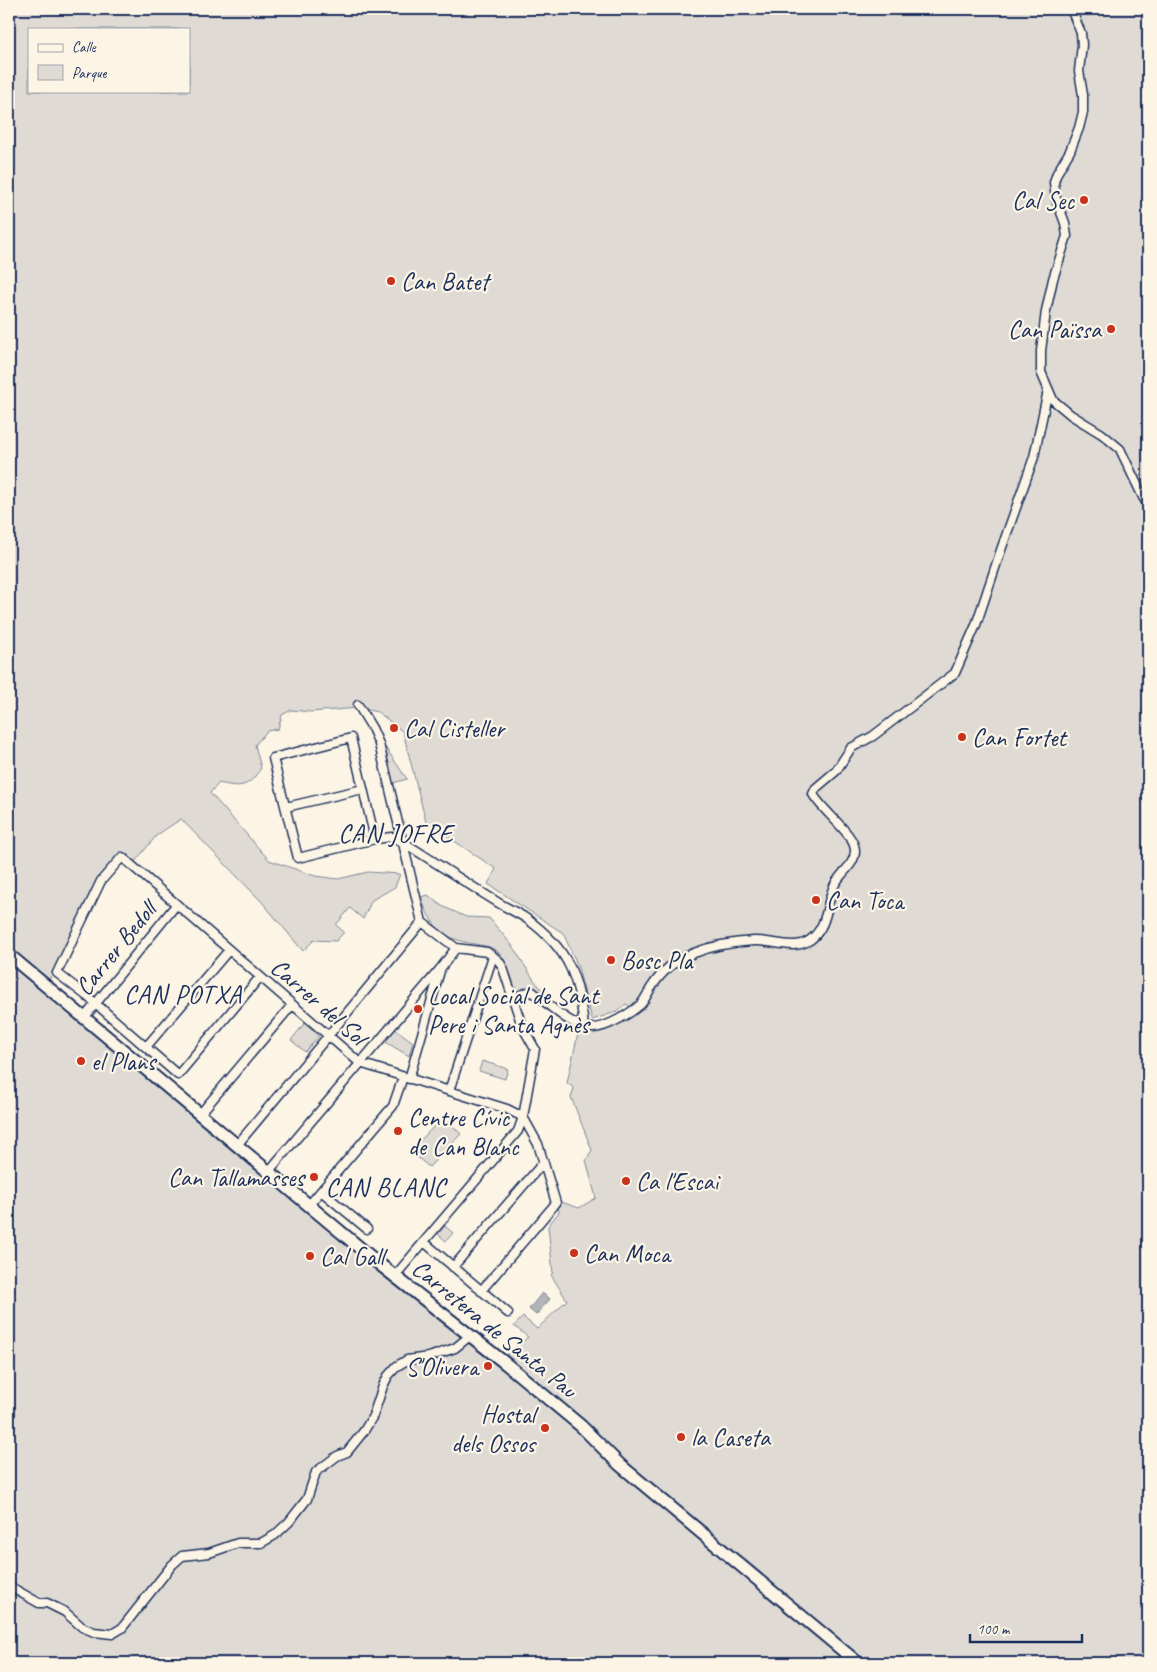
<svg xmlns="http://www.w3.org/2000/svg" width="1157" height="1672" font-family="Caveat,sans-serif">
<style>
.green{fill:#dfdbd4;stroke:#7d8599;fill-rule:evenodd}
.water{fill:#b2b4b8;stroke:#767f94}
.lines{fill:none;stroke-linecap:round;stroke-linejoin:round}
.street-casing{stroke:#1b2f5e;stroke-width:11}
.secondary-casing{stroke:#1b2f5e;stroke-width:15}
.street{stroke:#fcf5e5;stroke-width:8}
.secondary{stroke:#fcf5e5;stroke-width:11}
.poi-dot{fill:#c8321e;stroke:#fcf5e5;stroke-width:2}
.labels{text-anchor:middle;stroke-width:4.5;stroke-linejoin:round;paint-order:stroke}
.poi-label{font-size:25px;fill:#1b2f5e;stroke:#fcf5e5;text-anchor:start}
.street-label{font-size:25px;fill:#1b2f5e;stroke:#fcf5e5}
.neighbourhood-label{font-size:26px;letter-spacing:1px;fill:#1b2f5e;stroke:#fcf5e5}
</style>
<rect width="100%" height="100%" fill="#fcf5e5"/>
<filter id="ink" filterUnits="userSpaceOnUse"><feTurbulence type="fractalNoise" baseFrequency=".02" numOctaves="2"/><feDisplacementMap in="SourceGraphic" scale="10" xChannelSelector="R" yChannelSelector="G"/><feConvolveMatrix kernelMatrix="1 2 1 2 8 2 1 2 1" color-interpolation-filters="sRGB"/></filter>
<g filter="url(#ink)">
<path class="green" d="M 9,9 L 1148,9 L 1148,1663 L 9,1663 ZM 29,29 L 189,29 L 189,91 L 29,91 ZM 358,708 L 378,712 L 403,732 L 426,822 L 496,869 L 488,884 L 563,933 L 577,964 L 592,1020 L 616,1012 L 626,1004 L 631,1008 L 600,1025 L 591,1026 L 563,1015 L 534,980 L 511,944 L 489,918 L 466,917 L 442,906 L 428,895 L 421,897 C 431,927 443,939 475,944 C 484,946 492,946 499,953 C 508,961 518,997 521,1010 L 521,1002 L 526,998 L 534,997 L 579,1029 L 567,1083 L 574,1088 L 571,1097 L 592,1150 L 586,1160 L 596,1198 L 579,1208 L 561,1202 L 558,1206 L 559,1212 L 548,1226 L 553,1273 L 551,1275 L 567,1300 L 537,1329 L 523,1317 L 514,1326 L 528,1337 L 498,1362 L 46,986 L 98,880 L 125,857 L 133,864 L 157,835 L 181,819 L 262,902 L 303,951 L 314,940 L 336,941 L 344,932 L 336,925 L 350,908 L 363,919 L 372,900 L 395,887 L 400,874 L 368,872 L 338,879 L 315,876 L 269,860 L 210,793 L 219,783 C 241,788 248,788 261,768 L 255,745 L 267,731 L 278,729 L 282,715 L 291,710 L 311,712 Z
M 385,747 L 407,779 L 393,783 Z
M 305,1023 L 319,1036 L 305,1052 L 291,1040 Z
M 394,1028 L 413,1042 L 409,1056 L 384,1041 Z
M 482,1061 L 508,1069 L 505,1079 L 479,1071 Z
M 443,1117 L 461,1134 L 429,1167 L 410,1151 Z
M 445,1226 L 453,1233 L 446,1241 L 438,1234 Z"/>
<path class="water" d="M 542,1293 L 550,1299 L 536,1315 L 529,1309 Z"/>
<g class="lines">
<g class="street-casing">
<path id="street" d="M 1071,9 L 1081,33 L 1082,45 L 1079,71 L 1083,95 L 1083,112 L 1079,128 L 1070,151 L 1057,173 L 1054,182 L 1056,199 L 1065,223 L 1067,236 L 1053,279 L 1046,311 L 1041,351 L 1041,372 L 1053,400 L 1071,415 L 1102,434 L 1120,449 L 1143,497 L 1148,505
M 358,705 L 372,728 L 379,744 L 422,922 L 456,948 L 487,952 L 493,956 L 499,961 L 503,968 L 522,1026 L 535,1049 L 523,1117 L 538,1144 L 556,1203 L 481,1291
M 286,807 L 363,789
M 375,839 L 351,738 L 273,758 L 298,858 L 375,839 L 392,837 L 403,842 C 433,861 463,881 494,900 C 504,907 517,912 527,919 C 569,949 579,978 584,1027
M 260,977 L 178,1075 L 88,997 L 57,973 L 101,881 L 122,857 L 360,1063 L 507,1109 L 523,1117 L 518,1131 L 394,1277
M 513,998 L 528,992 L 533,992 C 548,1004 574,1030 594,1028 C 608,1027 631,1013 641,1004 C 645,999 648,993 651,988 C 662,971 676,959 694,953 C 712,946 735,942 754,941 C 772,940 794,951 810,940 C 828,927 826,904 834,886 C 840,873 855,865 855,851 C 856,835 821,810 813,794 L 816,788 L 836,771 L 851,748 L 873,736 L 955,673 L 976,625 L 1001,550 L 1034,457 L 1048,390
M 84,1018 L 176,905
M 146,1047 L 229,950
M 409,1079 L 440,971
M 449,1091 L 493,956
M 200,1114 L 292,1005
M 237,1145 L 328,1036 L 422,922
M 269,1171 L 440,969 L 456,948
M 321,1191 L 367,1229
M 309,1205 L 393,1106 L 403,1077
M 424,1242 L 508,1313
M 453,1267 L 543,1163
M 9,1586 L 39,1603 L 47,1603 L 65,1612 L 82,1627 L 94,1632 L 112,1634 L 122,1628 L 172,1565 L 182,1556 L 209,1553 L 238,1543 L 261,1543 L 275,1535 L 289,1522 L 307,1499 L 316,1472 L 337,1456 L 347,1452 L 364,1431 L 373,1416 L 383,1386 L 388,1376 L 397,1366 L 407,1360 L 429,1357 L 455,1348 L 471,1335"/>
</g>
<g class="secondary-casing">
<path id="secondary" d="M 9,955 L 378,1263 L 505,1363 L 581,1426 L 620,1465 L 858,1663"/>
</g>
<use href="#street" class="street"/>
<use href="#secondary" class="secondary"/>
</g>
</g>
<g class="poi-dot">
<circle cx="1084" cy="200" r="5"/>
<circle cx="391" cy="281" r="5"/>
<circle cx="1111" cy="329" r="5"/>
<circle cx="394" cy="728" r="5"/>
<circle cx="962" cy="737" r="5"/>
<circle cx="816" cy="900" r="5"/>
<circle cx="611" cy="960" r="5"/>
<circle cx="418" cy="1009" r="5"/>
<circle cx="81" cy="1061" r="5"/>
<circle cx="398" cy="1131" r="5"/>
<circle cx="314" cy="1177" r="5"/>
<circle cx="626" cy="1181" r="5"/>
<circle cx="574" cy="1253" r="5"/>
<circle cx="310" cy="1256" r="5"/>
<circle cx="488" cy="1366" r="5"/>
<circle cx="545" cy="1428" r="5"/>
<circle cx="681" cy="1437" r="5"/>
</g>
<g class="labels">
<g class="poi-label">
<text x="1074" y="209" text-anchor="end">Cal Sec</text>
<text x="401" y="290">Can Batet</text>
<text x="1101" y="338" text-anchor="end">Can Païssa</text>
<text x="404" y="737">Cal Cisteller</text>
<text x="972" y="746">Can Fortet</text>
<text x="826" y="909">Can Toca</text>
<text x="621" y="969">Bosc Pla</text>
<text x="428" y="1004">Local Social de Sant<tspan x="428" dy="29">Pere i Santa Agnès</tspan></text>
<text x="91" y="1070">el Plans</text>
<text x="408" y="1126">Centre Cívic<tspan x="408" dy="29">de Can Blanc</tspan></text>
<text x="304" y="1186" text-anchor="end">Can Tallamasses</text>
<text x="636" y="1190">Ca l'Escai</text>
<text x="584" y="1262">Can Moca</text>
<text x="320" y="1265">Cal Gall</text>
<text x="478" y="1375" text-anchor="end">S'Olivera</text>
<text x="535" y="1423" text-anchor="end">Hostal<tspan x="535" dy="29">dels Ossos</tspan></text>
<text x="691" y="1446">la Caseta</text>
</g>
<g class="street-label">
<text transform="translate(115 948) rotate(-51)" y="9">Carrer Bedoll</text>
<text transform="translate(319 1001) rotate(41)" y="9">Carrer del Sol</text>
<text transform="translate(495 1328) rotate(39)" y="9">Carretera de Santa Pau</text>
</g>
<g class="neighbourhood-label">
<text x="396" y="842">CAN JOFRE</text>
<text x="183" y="1003">CAN POTXA</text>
<text x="386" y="1196">CAN BLANC</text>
</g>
</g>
<rect width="1157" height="1672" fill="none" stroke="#fcf5e5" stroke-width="30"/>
<rect x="15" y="15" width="1127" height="1642" fill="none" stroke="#1b2f5e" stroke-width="2" filter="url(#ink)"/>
<rect x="28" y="28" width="162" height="65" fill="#fcf5e5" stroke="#a2a6af"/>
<rect x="38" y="44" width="25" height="8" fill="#fcf5e5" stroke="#a2a6af"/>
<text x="72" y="52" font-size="15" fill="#1b2f5e">Calle</text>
<rect x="38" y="65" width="25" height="15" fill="#dfdbd4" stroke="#a2a6af"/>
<text x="72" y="78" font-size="15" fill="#1b2f5e">Parque</text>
<path d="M970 1634v8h112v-8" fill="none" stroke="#1b2f5e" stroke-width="2.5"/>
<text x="977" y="1634" font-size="15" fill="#1b2f5e" stroke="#fcf5e5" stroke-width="4" paint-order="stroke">100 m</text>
</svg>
